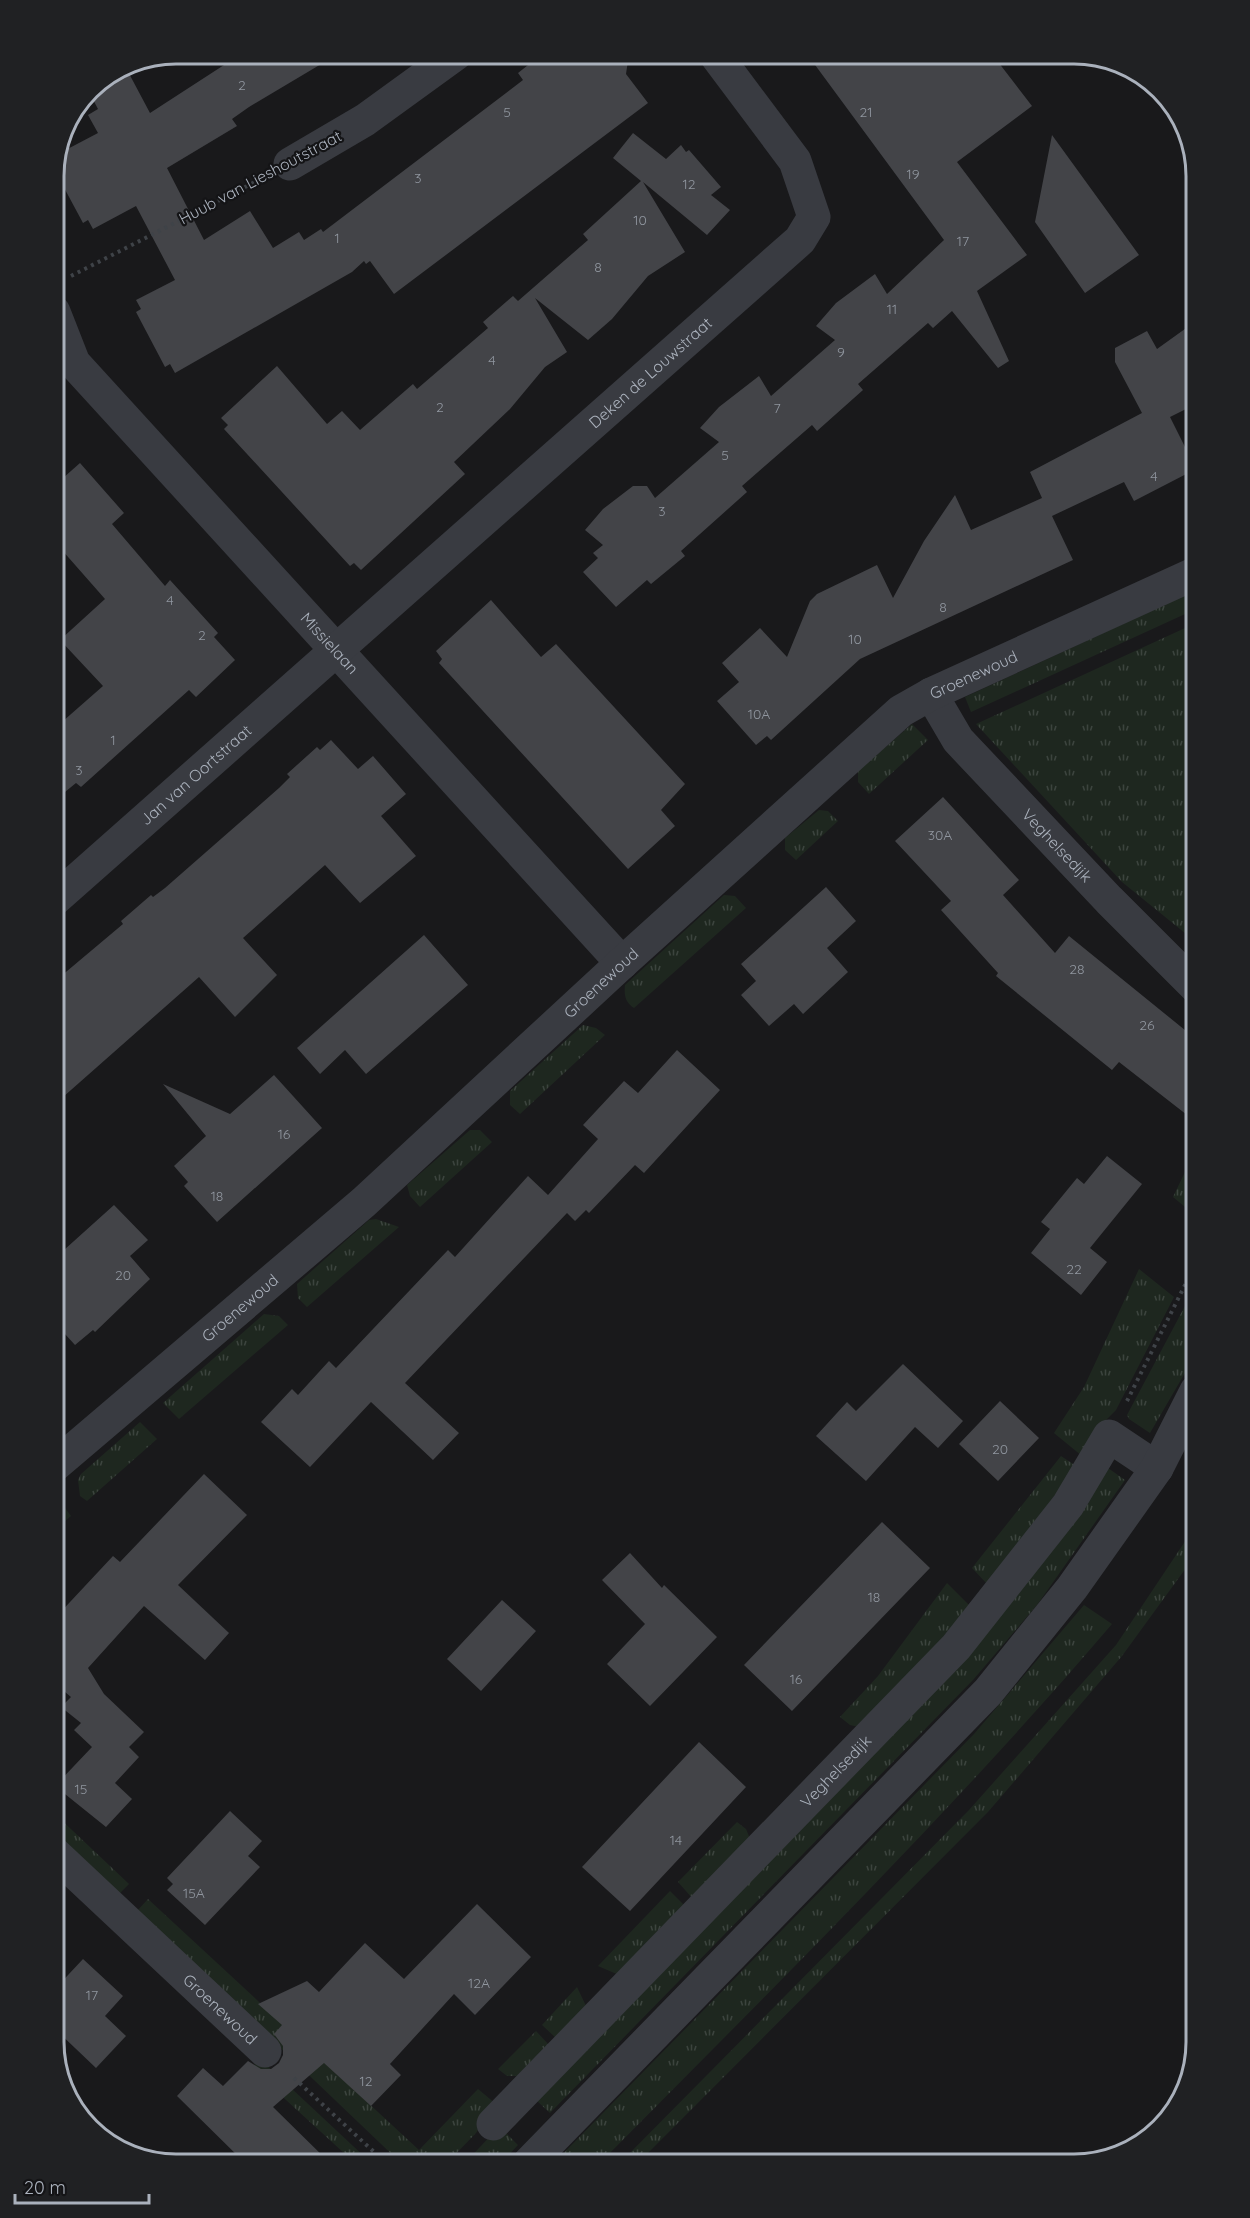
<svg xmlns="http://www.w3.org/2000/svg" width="1250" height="2218" font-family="Quicksand,sans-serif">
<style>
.grass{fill:url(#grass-tufts)}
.building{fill:#434448}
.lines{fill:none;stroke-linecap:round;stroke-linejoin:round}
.path{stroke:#3f4348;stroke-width:4;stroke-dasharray:3 4.5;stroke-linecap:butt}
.street{stroke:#393b41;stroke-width:33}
.labels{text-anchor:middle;stroke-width:4.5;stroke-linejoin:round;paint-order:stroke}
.number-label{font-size:14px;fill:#90969f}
.street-label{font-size:16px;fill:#aab1bc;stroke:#141416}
.rim{fill:none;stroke:#aab1bc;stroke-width:3}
</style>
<defs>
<pattern id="grass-tufts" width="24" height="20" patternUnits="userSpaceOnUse" patternTransform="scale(1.5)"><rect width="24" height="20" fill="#1e271f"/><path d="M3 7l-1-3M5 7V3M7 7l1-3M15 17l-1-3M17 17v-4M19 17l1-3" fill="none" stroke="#3c443e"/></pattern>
</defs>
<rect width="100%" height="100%" fill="#19191b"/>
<path class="grass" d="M 1196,590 L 1196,609 L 971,712 L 965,697 Z
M 1196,623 L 1196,942 L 1122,882 L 976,724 Z
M 912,724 L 928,740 L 869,794 L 858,782 L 858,771 Z
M 819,810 L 828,811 L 838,821 L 796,860 L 785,850 L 785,838 Z
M 724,895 L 735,896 L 746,908 L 634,1008 C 625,1002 624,995 625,985 Z
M 583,1025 L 596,1028 L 605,1035 L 520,1114 L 510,1105 L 510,1091 Z
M 470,1130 L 480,1130 L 492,1142 L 420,1207 L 410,1196 L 407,1185 Z
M 1196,1149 L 1196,1216 L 1173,1197 Z
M 376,1219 L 399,1227 L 307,1307 L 298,1298 L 297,1284 L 369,1220 Z
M 1139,1269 L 1174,1297 L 1116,1410 L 1101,1425 L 1082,1456 L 1054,1433 L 1084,1387 Z
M 1185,1306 L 1196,1318 L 1196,1354 L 1150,1433 L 1129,1419 L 1127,1415 Z
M 264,1314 L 279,1316 L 288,1325 L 179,1419 L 163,1403 Z
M 140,1422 L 157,1439 L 87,1501 L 80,1496 L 78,1480 L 81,1474 Z
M 1061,1456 L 1076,1466 L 989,1586 L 972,1568 Z
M 1108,1468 L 1125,1480 L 1037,1605 L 973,1680 L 550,2113 L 537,2101 Z
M 54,1505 L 65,1508 L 71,1516 L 54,1530 Z
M 1196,1525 L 1196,1554 L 1186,1568 L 1122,1656 L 988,1812 L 637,2164 L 619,2164 L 969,1810 L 1116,1645 Z
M 947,1583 L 972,1608 L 859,1727 L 850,1725 L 840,1717 L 878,1676 Z
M 1084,1605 L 1112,1624 C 951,1813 774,1987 599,2164 L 553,2164 L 974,1734 Z
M 54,1813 L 129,1884 L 119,1894 L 54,1835 Z
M 737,1822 L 746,1829 L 751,1841 L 693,1899 L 678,1882 Z
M 670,1891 L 686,1907 L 619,1975 L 598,1966 Z
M 148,1899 L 419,2150 L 478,2089 L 496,2104 L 476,2133 L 446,2164 L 402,2164 L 137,1911 Z
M 577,1987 L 587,2008 L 557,2039 L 542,2025 Z
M 536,2031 L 550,2046 L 521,2076 L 507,2076 L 498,2069 Z
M 260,2059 L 368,2160 L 365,2164 L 356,2164 L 251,2068 Z
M 502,2129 L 518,2145 L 500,2164 L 464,2164 L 496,2130 Z"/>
<path class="building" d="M 241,54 L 338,54 L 249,107 L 232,119 L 237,126 L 167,168 L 204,240 L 250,211 L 273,248 L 299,232 L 304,240 L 321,229 L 323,232 L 523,80 L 518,73 L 542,54 L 629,54 L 626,74 L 648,103 L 394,294 L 370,261 L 366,264 L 364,261 L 352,272 L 175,373 L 170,364 L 165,367 L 136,312 L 141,309 L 136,300 L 175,280 L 136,206 L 93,229 L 88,220 L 83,223 L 54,169 L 58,154 L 98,133 L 88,115 L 98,109 L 89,92 L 125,66 L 150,113 Z
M 807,54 L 992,54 L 1032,106 L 957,162 L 1027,255 L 977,291 L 1009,361 L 998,368 L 952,311 L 933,328 L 928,323 L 858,384 L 863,390 L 817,431 L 812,425 L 742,486 L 747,492 L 681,551 L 685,556 L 651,584 L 647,580 L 616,607 L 583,572 L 598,558 L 593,553 L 603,545 L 585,530 L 603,509 L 633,486 L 647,486 L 655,498 L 719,442 L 700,428 L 719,407 L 759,376 L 771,396 L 835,340 L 816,326 L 836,303 L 875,274 L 887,294 L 944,240 Z
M 633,133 L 666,159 L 681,145 L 686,152 L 689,150 L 721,187 L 711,195 L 730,210 L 707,235 L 643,182 L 685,252 L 648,276 L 612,319 L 588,340 L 535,298 L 567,352 L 545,367 L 510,409 L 454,462 L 465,474 L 361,570 L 354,563 L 350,566 L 224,429 L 228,425 L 221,418 L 277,366 L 327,424 L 342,411 L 360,430 L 413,384 L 417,389 L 488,328 L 483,322 L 513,296 L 518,301 L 588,240 L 583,234 L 641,181 L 613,158 Z
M 1052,135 L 1139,255 L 1085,293 L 1035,222 Z
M 1196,321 L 1196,404 L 1170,417 L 1196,469 L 1134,501 L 1124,482 L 1052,516 L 1073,560 L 860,659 L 771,740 L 767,736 L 756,745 L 717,701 L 739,682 L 722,663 L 760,628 L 787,657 L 810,601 L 817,594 L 877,565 L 893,598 L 924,541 L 955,495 L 971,530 L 1042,498 L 1030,472 L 1142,413 L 1115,362 L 1115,348 L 1147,331 L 1157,349 Z
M 80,463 L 124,513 L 112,524 L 165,586 L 170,580 L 218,633 L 214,637 L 235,660 L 196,697 L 189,690 L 81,787 L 76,783 L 54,801 L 54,729 L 103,686 L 60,640 L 105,599 L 54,541 L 54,486 Z
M 491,600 L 541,657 L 556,644 L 685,784 L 661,810 L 675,826 L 628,869 L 439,663 L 442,659 L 436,651 Z
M 331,740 L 358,769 L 373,756 L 406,794 L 381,816 L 416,856 L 360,903 L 325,865 L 243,938 L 277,975 L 235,1017 L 199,977 L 54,1105 L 54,982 L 123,924 L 121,921 L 151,895 L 153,897 L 165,888 L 279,788 L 290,777 L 287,774 L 317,747 L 320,750 Z
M 943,797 L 1019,880 L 1003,895 L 1055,953 L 1069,936 L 1196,1039 L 1196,1122 L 1119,1062 L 1112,1070 L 996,976 L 998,973 L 941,910 L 951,901 L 895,841 Z
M 826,887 L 856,921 L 827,948 L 848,972 L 803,1014 L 794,1004 L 769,1026 L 741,995 L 756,981 L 741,964 Z
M 424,935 L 468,985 L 366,1074 L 345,1050 L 320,1074 L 297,1048 Z
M 677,1050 L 720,1090 L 644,1173 L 635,1165 L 589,1213 L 586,1210 L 575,1221 L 567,1213 L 405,1383 L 459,1433 L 433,1460 L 371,1402 L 310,1467 L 261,1422 L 292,1389 L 298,1395 L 329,1361 L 336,1368 L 448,1250 L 455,1257 L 528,1176 L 548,1195 L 598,1139 L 583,1125 L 624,1081 L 638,1093 Z
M 274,1075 L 322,1128 L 217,1222 L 184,1186 L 188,1182 L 174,1166 L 206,1136 L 163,1084 L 230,1114 Z
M 1107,1156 L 1142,1184 L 1090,1248 L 1107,1262 L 1081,1295 L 1031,1253 L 1050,1229 L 1041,1222 L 1077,1178 L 1084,1184 Z
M 114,1205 L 148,1240 L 130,1256 L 150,1279 L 95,1332 L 93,1330 L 75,1345 L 54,1322 L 54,1259 Z
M 903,1364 L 963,1421 L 938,1448 L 915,1427 L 866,1481 L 816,1436 L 847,1402 L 856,1411 Z
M 1000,1401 L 1039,1438 L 998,1481 L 959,1444 Z
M 204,1474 L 247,1515 L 178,1585 L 229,1633 L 205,1660 L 144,1606 L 88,1668 L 104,1694 L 144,1732 L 129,1747 L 139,1757 L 115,1783 L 132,1799 L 106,1827 L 55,1786 L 92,1747 L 74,1730 L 81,1723 L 61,1707 L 71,1697 L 65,1692 L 54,1704 L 54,1614 L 56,1617 L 113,1556 L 120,1562 Z
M 882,1522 L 930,1568 L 792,1711 L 744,1665 Z
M 630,1553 L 662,1588 L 664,1585 L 717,1637 L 650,1706 L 607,1664 L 645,1624 L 602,1580 Z
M 502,1600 L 536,1631 L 481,1691 L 447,1659 Z
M 699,1742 L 746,1787 L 630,1911 L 582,1867 Z
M 230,1811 L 262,1841 L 248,1856 L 260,1867 L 205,1925 L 167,1890 L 173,1884 L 167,1878 Z
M 477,1904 L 531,1957 L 475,2015 L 454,1994 L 390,2064 L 401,2075 L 371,2106 L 324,2063 L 273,2107 L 331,2164 L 246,2164 L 177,2096 L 203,2068 L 223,2086 L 248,2061 L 261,2069 L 271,2069 L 279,2063 L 283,2055 L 283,2046 L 274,2034 L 282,2025 L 258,2004 L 307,1981 L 319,1992 L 365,1943 L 404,1979 Z
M 83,1959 L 123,1996 L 105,2016 L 126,2036 L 96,2068 L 54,2028 L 54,1990 Z"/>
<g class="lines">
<path class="path" d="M 71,276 L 257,181
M 1127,1401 L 1196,1263
M 294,2078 L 387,2164
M 456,2164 L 466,2153"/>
<g class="street">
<path d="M 290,164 L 365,120 L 456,54"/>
<path id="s1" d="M 54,312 L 74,363 L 622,963"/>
<path id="s2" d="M 931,694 L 958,740 L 1109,900 L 1196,987"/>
<path id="s3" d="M 54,900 L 800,240 L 814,217 L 795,161 L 715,54"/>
<path id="s4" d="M 54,1466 L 364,1202 L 622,963 L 901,711 L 931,694 L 1196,573"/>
<path id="s5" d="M 54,1853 L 265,2051"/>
<path id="s6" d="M 493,2124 L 956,1647 L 1068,1505 L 1109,1436 L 1157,1468"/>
<path d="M 528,2164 L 988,1692 L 1072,1588 L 1157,1468 L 1196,1391"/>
</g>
</g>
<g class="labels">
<g class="number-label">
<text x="242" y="90">2</text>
<text x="507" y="117">5</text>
<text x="866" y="117">21</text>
<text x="913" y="179">19</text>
<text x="418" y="183">3</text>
<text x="689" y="189">12</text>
<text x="640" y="225">10</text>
<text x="337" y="243">1</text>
<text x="963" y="246">17</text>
<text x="598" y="272">8</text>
<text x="892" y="314">11</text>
<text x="841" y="357">9</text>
<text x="492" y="365">4</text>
<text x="440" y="412">2</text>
<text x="777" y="413">7</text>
<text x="725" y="460">5</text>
<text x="1154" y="481">4</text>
<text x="662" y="516">3</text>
<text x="170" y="605">4</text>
<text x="943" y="612">8</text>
<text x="202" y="640">2</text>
<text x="855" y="644">10</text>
<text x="759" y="719">10A</text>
<text x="113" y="745">1</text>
<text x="79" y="775">3</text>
<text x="940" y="840">30A</text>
<text x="1077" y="974">28</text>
<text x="1147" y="1030">26</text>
<text x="284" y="1139">16</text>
<text x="217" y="1201">18</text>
<text x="1074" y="1274">22</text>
<text x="123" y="1280">20</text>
<text x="1000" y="1454">20</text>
<text x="874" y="1602">18</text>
<text x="796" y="1684">16</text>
<text x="81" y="1794">15</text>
<text x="676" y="1845">14</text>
<text x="194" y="1898">15A</text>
<text x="479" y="1988">12A</text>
<text x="92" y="2000">17</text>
<text x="366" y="2086">12</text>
</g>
<g class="street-label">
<text transform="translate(260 177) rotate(-28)" y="6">Huub van Lieshoutstraat</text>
<text dy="6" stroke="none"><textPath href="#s3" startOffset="796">Deken de Louwstraat</textPath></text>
<text dy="6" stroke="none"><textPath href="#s1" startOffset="434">Missielaan</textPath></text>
<text dy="6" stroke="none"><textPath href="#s4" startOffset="1216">Groenewoud</textPath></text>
<text dy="6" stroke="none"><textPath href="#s3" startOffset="189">Jan van Oortstraat</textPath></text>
<text dy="6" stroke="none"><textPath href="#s2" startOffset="198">Veghelsedijk</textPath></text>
<text dy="6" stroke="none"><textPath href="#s4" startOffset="730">Groenewoud</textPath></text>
<text dy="6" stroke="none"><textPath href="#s4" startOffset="244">Groenewoud</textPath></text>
<text dy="6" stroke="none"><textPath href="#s6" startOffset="492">Veghelsedijk</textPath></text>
<text dy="6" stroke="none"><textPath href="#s5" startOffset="228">Groenewoud</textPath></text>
</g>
</g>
<path d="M0 0H1250V2218H0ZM176 64H1074A112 112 0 0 1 1186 176V2042A112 112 0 0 1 1074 2154H176A112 112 0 0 1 64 2042V176A112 112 0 0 1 176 64Z" fill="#202123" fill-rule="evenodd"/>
<path class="rim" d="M176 64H1074A112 112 0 0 1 1186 176V2042A112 112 0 0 1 1074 2154H176A112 112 0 0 1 64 2042V176A112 112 0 0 1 176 64Z"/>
<path d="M15 2194v9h134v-9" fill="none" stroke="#aab1bc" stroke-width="3"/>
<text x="24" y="2194" font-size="18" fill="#aab1bc" stroke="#141416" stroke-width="4.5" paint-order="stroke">20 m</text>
</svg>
